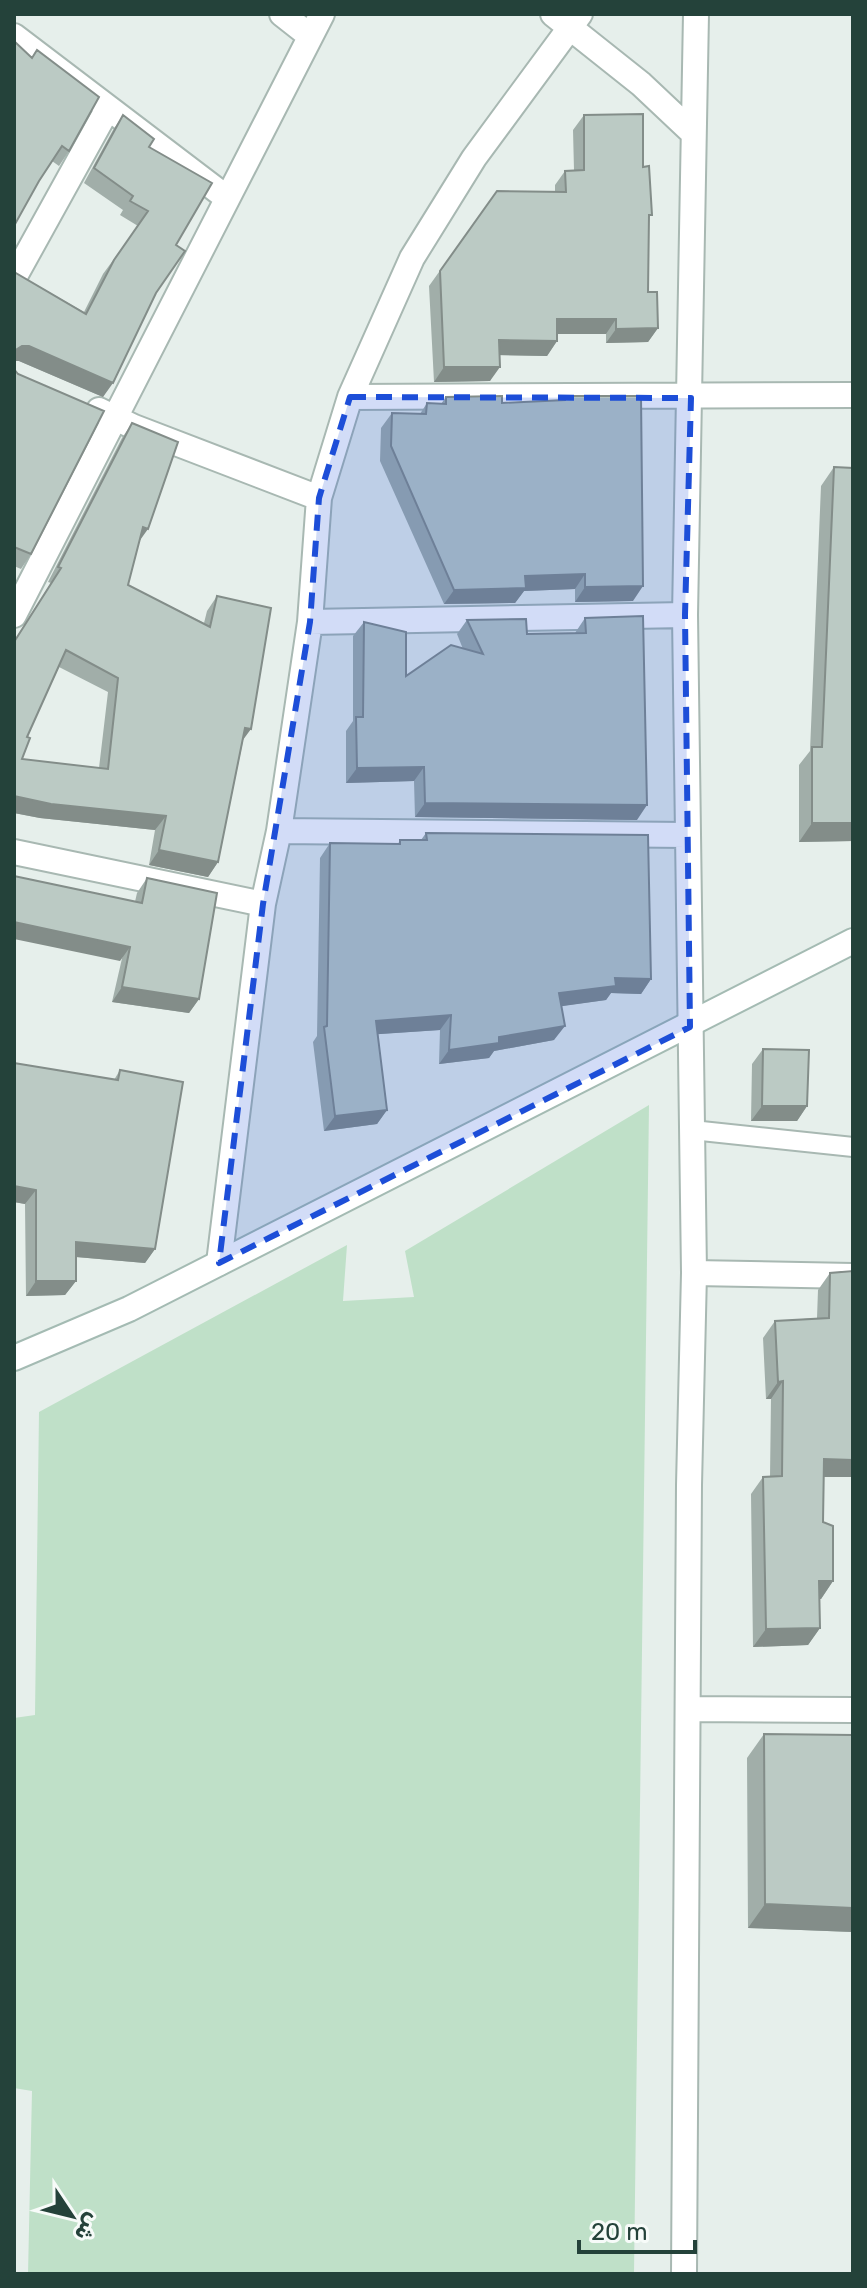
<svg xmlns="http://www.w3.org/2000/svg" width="867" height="2288" font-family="Rubik,'Noto Naskh Arabic',sans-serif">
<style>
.grass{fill:#bfe0c8}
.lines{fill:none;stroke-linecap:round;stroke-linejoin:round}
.lane-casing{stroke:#a8b8b2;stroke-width:22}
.street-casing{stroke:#a8b8b2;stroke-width:28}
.secondary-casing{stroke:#a4bbb3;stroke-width:28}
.lane{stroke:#fff;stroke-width:18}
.street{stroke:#fff;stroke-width:24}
.secondary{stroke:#fff;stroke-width:24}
.wall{fill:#a1aea9;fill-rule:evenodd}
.shaded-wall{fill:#838d89}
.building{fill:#bbcac4;stroke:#838d89;stroke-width:2;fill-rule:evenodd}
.marked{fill:#1d4ed8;fill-opacity:0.2;stroke:#1d4ed8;stroke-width:6;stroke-dasharray:16 10;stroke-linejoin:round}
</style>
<rect width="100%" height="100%" fill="#e6efeb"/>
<path class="grass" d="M 649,1105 L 634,2274 L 28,2274 L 32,2091 L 14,2088 L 14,1718 L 35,1715 L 39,1412 L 347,1245 L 343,1301 L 414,1297 L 405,1251 Z"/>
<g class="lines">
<g class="lane-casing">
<path id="lane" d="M 692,1130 L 853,1147"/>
</g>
<g class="street-casing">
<path id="street" d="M 282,14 L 310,36
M 553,14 L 641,84 L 693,133
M 14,36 L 227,198
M 14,278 L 108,108
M 350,397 L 853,395
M 99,410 L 134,427 L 319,498
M 14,615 L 322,14
M 310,622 L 685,615
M 279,831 L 686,835
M 14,852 L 263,904
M 219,1263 L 263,904 L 279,831 L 310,622 L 319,498 L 350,397 L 412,258 L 474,158 L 580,14
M 694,1273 L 853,1276
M 690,1709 L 853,1710
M 684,2274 L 689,1485 L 694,1273 L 685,615 L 696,14"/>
</g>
<g class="secondary-casing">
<path id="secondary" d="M 14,1358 L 129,1309 L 853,941"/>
</g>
<use href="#lane" class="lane"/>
<use href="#street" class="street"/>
<use href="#secondary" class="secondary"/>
</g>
<path class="wall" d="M 14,41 L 69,151 L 59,166 L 52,161 L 39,181 Z
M 123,115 L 149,147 L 176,245 L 156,293 L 103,397 L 19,361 L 14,361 L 14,272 L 84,312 L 103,274 L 138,226 L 120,215 L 123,210 L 84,183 L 113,130 Z
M 584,115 L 643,167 L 649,220 L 648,292 L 658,328 L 648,342 L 606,343 L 606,334 L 557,334 L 557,341 L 547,356 L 500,355 L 490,381 L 434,382 L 429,286 L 497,191 L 555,191 L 555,185 L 565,171 L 574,170 L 573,130 Z
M 14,369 L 31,554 L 21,569 L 14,566 Z
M 565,396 L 633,601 L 575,602 L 575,589 L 524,591 L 515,603 L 444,604 L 380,461 L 381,428 L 392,413 L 420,414 L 427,403 L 441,404 L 446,397 L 502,403 L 562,400 Z
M 132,423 L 139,541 L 128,585 L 204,623 L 207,611 L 217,596 L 243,741 L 218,862 L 208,877 L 149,865 L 155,830 L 40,818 L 14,813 L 14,641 L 51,583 L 48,582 L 122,438 ZM 59,667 L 108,692 L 99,768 L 22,759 L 27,737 Z
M 834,467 L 853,468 L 853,841 L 799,842 L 799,765 L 810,751 L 821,486 Z
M 585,618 L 637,820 L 415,817 L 414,781 L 346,783 L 346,731 L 353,721 L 353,636 L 364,622 L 406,676 L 463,649 L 457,634 L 467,620 L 527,634 L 575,633 Z
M 426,833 L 651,979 L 641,994 L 611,993 L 606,1000 L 561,1006 L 554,1040 L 494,1051 L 489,1058 L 439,1064 L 440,1030 L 378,1034 L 387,1110 L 377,1124 L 324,1131 L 313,1042 L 317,1036 L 320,858 L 330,843 L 398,844 L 400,840 L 421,840 Z
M 147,878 L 199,999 L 189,1013 L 112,1002 L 137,893 Z
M 763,1049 L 807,1106 L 797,1121 L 751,1121 L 752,1064 Z
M 14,1063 L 114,1080 L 120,1070 L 155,1249 L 145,1263 L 76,1257 L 76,1281 L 65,1295 L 26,1296 L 25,1204 L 14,1202 Z
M 830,1273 L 851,1477 L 823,1477 L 823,1522 L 833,1581 L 821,1599 L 820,1599 L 820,1628 L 808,1645 L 753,1647 L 751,1494 L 763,1477 L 770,1477 L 771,1399 L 766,1399 L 763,1338 L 775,1321 L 817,1318 L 818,1290 Z
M 764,1734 L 853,1932 L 748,1928 L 747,1758 Z"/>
<path class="shaded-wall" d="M 557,319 L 616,319 L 606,334 L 547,334 Z
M 658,328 L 648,342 L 606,343 L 616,329 Z
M 499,340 L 557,341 L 547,356 L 489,355 Z
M 22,346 L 29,346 L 113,383 L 103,397 L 19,361 L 14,361 L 14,351 Z
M 444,367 L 500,367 L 490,381 L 434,382 Z
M 143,527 L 148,529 L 138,543 Z
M 585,574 L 575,589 L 524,591 L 515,603 L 444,604 L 454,590 L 525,576 Z
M 643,586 L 633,601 L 575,602 L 585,587 Z
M 245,728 L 251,729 L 240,744 Z
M 424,767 L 414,781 L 346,783 L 357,768 Z
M 14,796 L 166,816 L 155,830 L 40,818 L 14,813 Z
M 425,803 L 647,805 L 637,820 L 415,817 Z
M 812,823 L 853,823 L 853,841 L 799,842 Z
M 159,850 L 218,862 L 208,877 L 149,865 Z
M 14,922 L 130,947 L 120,961 L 14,939 Z
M 615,978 L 651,979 L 641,994 L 611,993 L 606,1000 L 549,1008 L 559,993 Z
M 122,987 L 199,999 L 189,1013 L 112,1002 Z
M 451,1015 L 440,1030 L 366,1035 L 376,1021 Z
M 565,1026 L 554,1040 L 494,1051 L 489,1058 L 439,1064 L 449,1050 L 499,1037 Z
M 762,1106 L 807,1106 L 797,1121 L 751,1121 Z
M 387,1110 L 377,1124 L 324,1131 L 335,1116 Z
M 14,1186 L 36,1190 L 25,1204 L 14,1202 Z
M 76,1242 L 155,1249 L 145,1263 L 65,1256 Z
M 36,1281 L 76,1281 L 65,1295 L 26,1296 Z
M 783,1381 L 771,1399 L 766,1399 L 778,1382 Z
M 824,1459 L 853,1460 L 853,1475 L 851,1477 L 811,1477 Z
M 819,1581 L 833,1581 L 821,1599 L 807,1599 Z
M 820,1628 L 808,1645 L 753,1647 L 766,1629 Z
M 765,1904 L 853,1908 L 853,1932 L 748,1928 Z"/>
<path class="building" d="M 14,41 L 32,58 L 37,50 L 99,97 L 69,151 L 62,146 L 39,181 L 14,226 Z
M 643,114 L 643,167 L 649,166 L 652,215 L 649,215 L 648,292 L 657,292 L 658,328 L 616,329 L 616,319 L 557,319 L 557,341 L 499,340 L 500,367 L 444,367 L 440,271 L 497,191 L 566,192 L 565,171 L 584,170 L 584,115 Z
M 123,115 L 154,139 L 149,147 L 212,183 L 176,245 L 185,251 L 156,293 L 113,383 L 29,346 L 22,346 L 14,351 L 14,272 L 86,314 L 114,260 L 148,211 L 130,201 L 133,196 L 94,168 Z
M 14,369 L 18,374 L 104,411 L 31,554 L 14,547 Z
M 502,396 L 502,403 L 565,400 L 565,396 L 641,396 L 643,586 L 585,587 L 585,574 L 525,576 L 526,588 L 454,590 L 391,446 L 392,413 L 426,414 L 427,403 L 446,404 L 446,397 Z
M 132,423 L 178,442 L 148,529 L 143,527 L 128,585 L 210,627 L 217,596 L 271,608 L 251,729 L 245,728 L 218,862 L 159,850 L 166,816 L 51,804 L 14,796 L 14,642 L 61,568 L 58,567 ZM 66,650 L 118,678 L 108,769 L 22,759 L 30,738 L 27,737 Z
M 834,467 L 853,468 L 853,823 L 812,823 L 812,747 L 822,747 Z
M 643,616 L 647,805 L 425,803 L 424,767 L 357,768 L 356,717 L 363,717 L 364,622 L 406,632 L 406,676 L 451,645 L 483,654 L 467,620 L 526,619 L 527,634 L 586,633 L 585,618 Z
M 426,833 L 648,835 L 651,979 L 615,978 L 616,986 L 559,993 L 565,1026 L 499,1037 L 499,1043 L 449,1050 L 451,1015 L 376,1021 L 387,1110 L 335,1116 L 324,1027 L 327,1026 L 330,843 L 400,844 L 400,840 L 427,840 Z
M 14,876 L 142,903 L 147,878 L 217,893 L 199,999 L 122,987 L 130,947 L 14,922 Z
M 763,1049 L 809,1050 L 807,1106 L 762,1106 Z
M 14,1063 L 118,1080 L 120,1070 L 183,1082 L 155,1249 L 76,1242 L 76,1281 L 36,1281 L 36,1190 L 14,1186 Z
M 853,1271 L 853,1460 L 824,1459 L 823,1522 L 833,1526 L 833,1581 L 819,1581 L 820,1628 L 766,1629 L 763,1477 L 782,1476 L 783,1381 L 778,1382 L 775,1321 L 829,1318 L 830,1273 Z
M 764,1734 L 853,1735 L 853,1908 L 765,1904 Z"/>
<path class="marked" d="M 350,397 L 691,398 L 685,615 L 690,1027 L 219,1263 L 263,904 L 310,622 L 319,498 Z"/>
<rect width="867" height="2288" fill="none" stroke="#24423a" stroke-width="32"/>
<g transform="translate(72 2216) rotate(125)" stroke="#f7fbf9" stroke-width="6" paint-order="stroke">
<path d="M0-6L14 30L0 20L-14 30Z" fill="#24423a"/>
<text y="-12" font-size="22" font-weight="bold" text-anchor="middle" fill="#24423a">ش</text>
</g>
<path d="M579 2240v12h116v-12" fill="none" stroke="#24423a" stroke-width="4"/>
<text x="591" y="2240" font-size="24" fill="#24423a" stroke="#f7fbf9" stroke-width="6" paint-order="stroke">20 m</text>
</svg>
